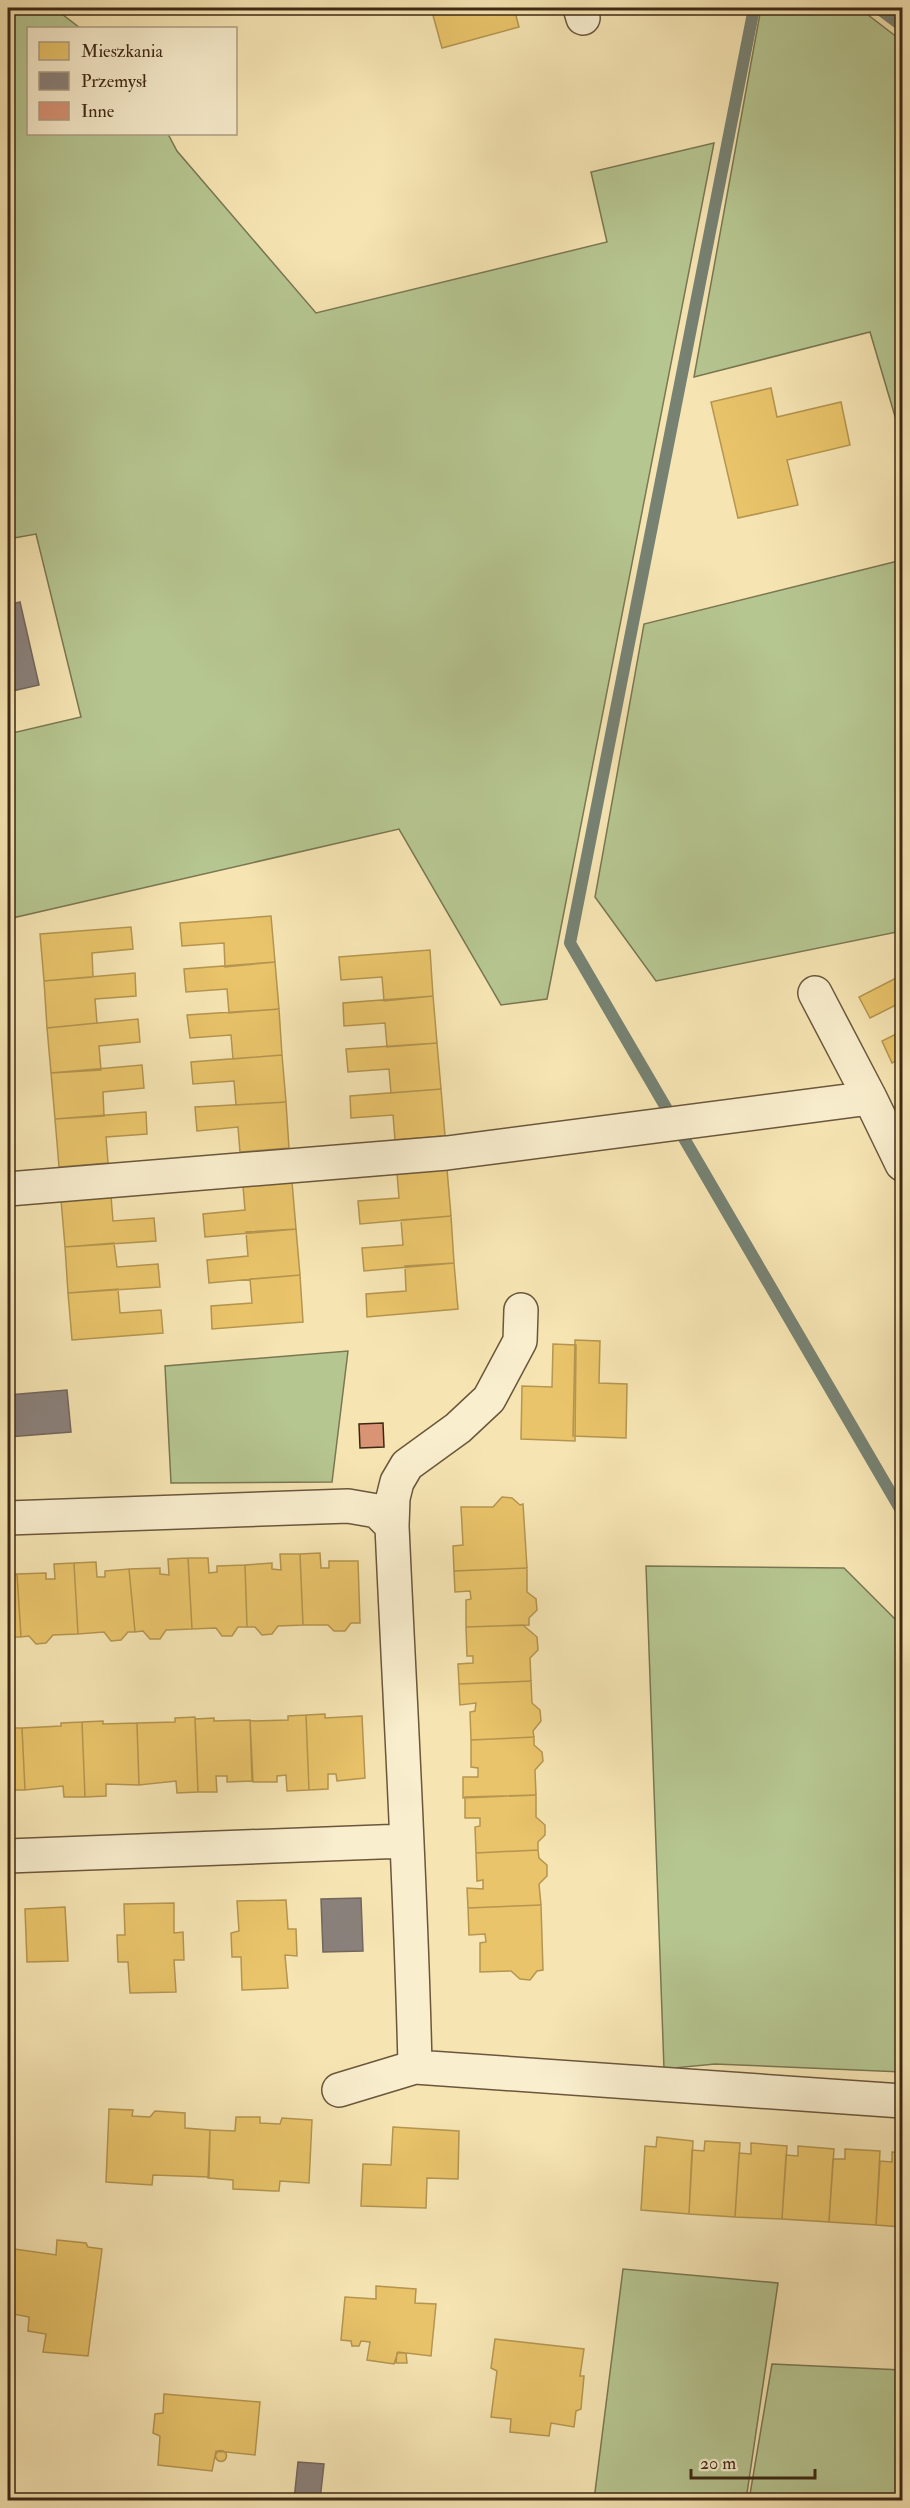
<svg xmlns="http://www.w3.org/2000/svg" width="910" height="2508" font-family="'IM FELL Double Pica',serif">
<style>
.green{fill:#b6c691;stroke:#7a7752;stroke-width:1.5}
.homes{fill:#e9c46a;stroke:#b59550;stroke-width:1.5}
.industry{fill:#8a817c;stroke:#73665d;stroke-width:1.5}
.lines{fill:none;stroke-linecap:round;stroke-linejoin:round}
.stream{stroke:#778273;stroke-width:12}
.building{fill:#d99375;stroke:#3d2814;stroke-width:1.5}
.minor-casing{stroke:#6b573c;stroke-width:36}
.minor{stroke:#f9eece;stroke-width:33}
</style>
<rect width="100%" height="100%" fill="#f6e5b3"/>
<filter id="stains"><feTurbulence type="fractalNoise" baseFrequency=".00333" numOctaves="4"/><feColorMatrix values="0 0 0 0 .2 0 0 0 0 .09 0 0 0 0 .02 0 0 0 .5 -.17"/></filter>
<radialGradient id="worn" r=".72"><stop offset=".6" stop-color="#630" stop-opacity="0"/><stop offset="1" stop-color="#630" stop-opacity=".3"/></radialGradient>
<path class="green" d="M 8,8 L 54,8 L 80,28 L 28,28 L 28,134 L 168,134 L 177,151 L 316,313 L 607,242 L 591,172 L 714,143 L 547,999 L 501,1005 L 399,829 L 8,919 L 8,734 L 81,717 L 36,534 L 8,539 Z
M 761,8 L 859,8 L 902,41 L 902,440 L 870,332 L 694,377 Z
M 902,560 L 902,931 L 656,981 L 595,897 L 644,624 Z
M 348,1351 L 332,1482 L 171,1483 L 165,1366 Z
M 646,1566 L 844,1568 L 902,1626 L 902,2072 L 715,2064 L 664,2069 Z
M 623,2269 L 778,2283 L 746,2500 L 594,2500 Z
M 772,2364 L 902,2370 L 902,2500 L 749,2500 Z"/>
<path class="homes" d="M 431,8 L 514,8 L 519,27 L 442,48 Z
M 771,388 L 777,417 L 841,402 L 850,445 L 787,460 L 798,505 L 738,518 L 711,402 Z
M 271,916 L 275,962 L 225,967 L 224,943 L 182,946 L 180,923 Z
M 131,927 L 133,949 L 92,953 L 93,977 L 44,981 L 40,934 Z
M 430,950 L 433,996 L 384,1001 L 382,977 L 341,980 L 339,957 Z
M 275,962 L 279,1009 L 229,1013 L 227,989 L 186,992 L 184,969 Z
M 135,973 L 136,996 L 95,999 L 97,1023 L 47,1028 L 44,981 Z
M 902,975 L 902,1002 L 870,1018 L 859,997 Z
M 433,996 L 437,1043 L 387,1047 L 385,1023 L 344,1026 L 343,1003 Z
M 279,1009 L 282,1055 L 233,1059 L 231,1035 L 190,1038 L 187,1015 Z
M 138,1019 L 140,1042 L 99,1046 L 101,1070 L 51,1073 L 47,1028 Z
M 902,1031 L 902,1058 L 892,1063 L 882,1041 Z
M 437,1043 L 441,1089 L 391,1093 L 389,1069 L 348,1072 L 346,1049 Z
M 282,1055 L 286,1102 L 236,1105 L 234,1081 L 193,1084 L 191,1062 Z
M 142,1065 L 144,1088 L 103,1092 L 104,1116 L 55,1119 L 51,1073 Z
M 441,1089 L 445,1136 L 395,1140 L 393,1115 L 351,1118 L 350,1096 Z
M 286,1102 L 289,1148 L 240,1152 L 238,1127 L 197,1131 L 195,1107 Z
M 146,1112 L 147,1134 L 106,1137 L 108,1163 L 59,1167 L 55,1119 Z
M 447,1169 L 451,1216 L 360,1224 L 358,1201 L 399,1198 L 397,1173 Z
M 292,1182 L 296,1229 L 205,1237 L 203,1214 L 245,1210 L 243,1186 Z
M 111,1196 L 113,1221 L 154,1218 L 156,1241 L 65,1247 L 61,1200 Z
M 451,1216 L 454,1263 L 364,1271 L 362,1248 L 403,1245 L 401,1220 Z
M 296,1229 L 300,1275 L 209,1283 L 207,1260 L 248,1256 L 246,1232 Z
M 114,1243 L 117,1267 L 158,1264 L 160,1287 L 68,1293 L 65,1247 Z
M 454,1263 L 458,1309 L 367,1317 L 366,1294 L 406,1291 L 405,1266 Z
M 300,1275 L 303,1322 L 212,1329 L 211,1306 L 252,1303 L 250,1279 Z
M 118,1289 L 120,1313 L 161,1310 L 163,1333 L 72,1340 L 68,1293 Z
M 575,1340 L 600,1341 L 599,1383 L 627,1384 L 626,1438 L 573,1436 Z
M 553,1344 L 576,1345 L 575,1441 L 521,1439 L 522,1386 L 552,1387 Z
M 502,1497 L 512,1498 L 520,1505 L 523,1504 L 527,1568 L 454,1571 L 453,1546 L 463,1545 L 461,1507 L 493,1507 Z
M 320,1553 L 321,1568 L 329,1568 L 329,1561 L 358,1561 L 360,1623 L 351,1623 L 345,1631 L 334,1631 L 328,1625 L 303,1625 L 300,1554 Z
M 280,1554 L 300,1554 L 303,1625 L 278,1626 L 272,1634 L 262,1635 L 255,1627 L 247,1627 L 245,1565 L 272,1563 L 272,1569 L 281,1570 Z
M 188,1558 L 208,1558 L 209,1573 L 217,1572 L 217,1566 L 245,1565 L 247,1627 L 238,1627 L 232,1636 L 222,1636 L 216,1628 L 192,1629 Z
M 188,1558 L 192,1629 L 166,1630 L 160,1639 L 150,1639 L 143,1631 L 135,1632 L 129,1569 L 160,1568 L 160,1574 L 169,1575 L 168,1559 Z
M 96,1562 L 97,1577 L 105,1577 L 105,1571 L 129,1569 L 135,1632 L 128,1632 L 121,1640 L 111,1641 L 104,1632 L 78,1634 L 74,1563 Z
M 74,1563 L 78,1634 L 53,1635 L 46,1643 L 36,1644 L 29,1636 L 21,1637 L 17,1574 L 46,1573 L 46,1579 L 55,1579 L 54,1564 Z
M 527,1568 L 527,1592 L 536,1599 L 537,1610 L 529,1618 L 529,1625 L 466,1627 L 466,1600 L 471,1599 L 470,1591 L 455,1592 L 454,1571 Z
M 8,1574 L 17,1574 L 21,1637 L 13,1637 L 8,1644 Z
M 523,1625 L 537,1637 L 538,1650 L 530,1658 L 531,1681 L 459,1684 L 458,1664 L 473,1663 L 473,1656 L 467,1656 L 466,1627 Z
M 531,1681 L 532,1703 L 540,1710 L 541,1721 L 533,1731 L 534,1737 L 471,1740 L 470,1712 L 475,1711 L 476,1703 L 460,1705 L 459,1684 Z
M 325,1714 L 325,1718 L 362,1716 L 365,1778 L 337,1781 L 336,1774 L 328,1774 L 328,1789 L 309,1790 L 306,1715 Z
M 306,1715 L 309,1790 L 287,1791 L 286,1775 L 277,1776 L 277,1782 L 253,1782 L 250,1721 L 288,1720 L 288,1716 Z
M 195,1717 L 198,1792 L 177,1793 L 176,1781 L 139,1785 L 137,1723 L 175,1722 L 175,1718 Z
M 214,1718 L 214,1721 L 250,1720 L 252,1781 L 227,1782 L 227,1776 L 216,1776 L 217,1792 L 198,1792 L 195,1719 Z
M 103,1721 L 103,1724 L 137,1723 L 139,1785 L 106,1784 L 106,1796 L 85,1797 L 82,1722 Z
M 82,1722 L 85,1797 L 64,1797 L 63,1786 L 25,1790 L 22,1728 L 61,1726 L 61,1723 Z
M 8,1728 L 22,1728 L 25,1790 L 8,1790 Z
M 534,1737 L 534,1745 L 542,1752 L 543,1761 L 535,1770 L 536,1795 L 463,1798 L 463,1777 L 478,1777 L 478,1768 L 471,1767 L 471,1740 Z
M 536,1795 L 536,1817 L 545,1825 L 545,1835 L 538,1842 L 538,1850 L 476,1853 L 475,1827 L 480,1826 L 480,1818 L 465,1818 L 465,1797 Z
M 538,1850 L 539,1858 L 547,1865 L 547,1876 L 539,1884 L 541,1905 L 468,1908 L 467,1888 L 483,1889 L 483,1880 L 477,1881 L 476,1853 Z
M 286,1900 L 288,1929 L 296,1929 L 297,1956 L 285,1955 L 288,1988 L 242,1990 L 241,1957 L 232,1957 L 231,1933 L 239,1931 L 237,1901 Z
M 174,1903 L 174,1933 L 183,1932 L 184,1960 L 174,1960 L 176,1992 L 130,1993 L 128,1962 L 118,1962 L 117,1935 L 125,1935 L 124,1904 Z
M 541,1905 L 543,1970 L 537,1971 L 530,1980 L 520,1979 L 511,1971 L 480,1972 L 480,1943 L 486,1942 L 485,1934 L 469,1935 L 468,1908 Z
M 65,1907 L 68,1961 L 27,1962 L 25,1909 Z
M 109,2109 L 133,2110 L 132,2116 L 150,2117 L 155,2111 L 185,2113 L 185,2128 L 210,2130 L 209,2177 L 153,2175 L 152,2185 L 106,2182 Z
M 236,2117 L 260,2117 L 260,2123 L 280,2124 L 282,2118 L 312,2120 L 309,2183 L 280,2181 L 279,2191 L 274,2191 L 233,2189 L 233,2180 L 208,2178 L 210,2130 L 235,2131 Z
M 393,2127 L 459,2131 L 458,2179 L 427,2178 L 426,2208 L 361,2206 L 363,2164 L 391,2165 Z
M 657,2137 L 693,2141 L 689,2214 L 641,2210 L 645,2146 L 656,2147 Z
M 705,2141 L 740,2143 L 735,2217 L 689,2214 L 692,2150 L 704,2151 Z
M 751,2143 L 787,2146 L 782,2219 L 735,2217 L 739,2153 L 751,2154 Z
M 798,2146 L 834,2149 L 829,2222 L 782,2219 L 786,2155 L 798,2156 Z
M 845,2149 L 880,2151 L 876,2225 L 829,2222 L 833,2159 L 845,2159 Z
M 892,2152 L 902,2153 L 902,2227 L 876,2225 L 880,2161 L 892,2162 Z
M 57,2240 L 86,2243 L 88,2247 L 102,2249 L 88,2356 L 43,2352 L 46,2334 L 28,2331 L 29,2317 L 8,2313 L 8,2248 L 56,2255 Z
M 376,2286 L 416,2289 L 415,2303 L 436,2304 L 431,2356 L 398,2352 L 394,2364 L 367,2360 L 370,2342 L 361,2341 L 359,2346 L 352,2346 L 351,2341 L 341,2340 L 345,2297 L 376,2299 Z
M 495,2339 L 584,2349 L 580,2376 L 584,2376 L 581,2409 L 576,2411 L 574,2427 L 551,2423 L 549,2436 L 510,2432 L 511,2419 L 491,2417 L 497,2371 L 491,2368 Z
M 397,2353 L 406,2353 L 407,2363 L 396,2363 Z
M 164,2394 L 260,2402 L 255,2455 L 216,2451 L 212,2471 L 158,2465 L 160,2436 L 153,2433 L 155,2414 L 163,2413 Z
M215.5 2456a5.5 5.5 0 1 1 11 0a5.5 5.5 0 1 1-11 0Z"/>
<path class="industry" d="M 20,602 L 39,685 L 8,692 L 8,605 Z
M 67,1390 L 71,1432 L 8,1437 L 8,1395 Z
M 361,1898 L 363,1951 L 323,1952 L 321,1899 Z
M 298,2462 L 324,2464 L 320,2500 L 294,2500 Z"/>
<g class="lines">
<path class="stream" d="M 754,8 L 570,943 L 902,1512
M 878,8 L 902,26"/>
</g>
<path class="building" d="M 383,1423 L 384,1447 L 360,1448 L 359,1424 Z"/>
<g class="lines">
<g class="minor-casing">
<path id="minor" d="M 580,8 L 583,18
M 815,993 L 870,1098
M 8,1189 L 447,1153 L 870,1098 L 902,1164
M 8,1518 L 348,1506 L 377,1511 L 392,1526 C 400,1706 411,1886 415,2067
M 392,1526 L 393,1498 L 397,1482 L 407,1465 L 458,1428 L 489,1399 L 520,1341 L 521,1310
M 8,1856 L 405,1841
M 339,2090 L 415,2067 L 902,2101"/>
</g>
<use href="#minor" class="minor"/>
</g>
<rect width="910" height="2508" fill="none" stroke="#f6e5b3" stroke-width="30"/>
<rect x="9" y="9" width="892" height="2490" fill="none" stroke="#3d2814" stroke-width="3"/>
<rect x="15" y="15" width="880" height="2478" fill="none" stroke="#3d2814" stroke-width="1.5"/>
<rect x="27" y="27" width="210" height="108" fill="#f9eece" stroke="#ae9f84" stroke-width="1.5"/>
<rect x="39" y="42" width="30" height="18" fill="#e9c46a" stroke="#ae9f84" stroke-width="1.5"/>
<text x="81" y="57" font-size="18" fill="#3d2814">Mieszkania</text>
<rect x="39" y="72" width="30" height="18" fill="#8a817c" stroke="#ae9f84" stroke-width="1.5"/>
<text x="81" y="87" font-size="18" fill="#3d2814">Przemysł</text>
<rect x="39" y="102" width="30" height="18" fill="#d99375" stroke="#ae9f84" stroke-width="1.5"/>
<text x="81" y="117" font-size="18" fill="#3d2814">Inne</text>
<path d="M691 2469v9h124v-9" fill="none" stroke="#3d2814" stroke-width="3"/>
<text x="700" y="2469" font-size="18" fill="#3d2814" stroke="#f9eece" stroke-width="4.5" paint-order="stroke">20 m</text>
<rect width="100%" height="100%" filter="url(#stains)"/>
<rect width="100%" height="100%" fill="url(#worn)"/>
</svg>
